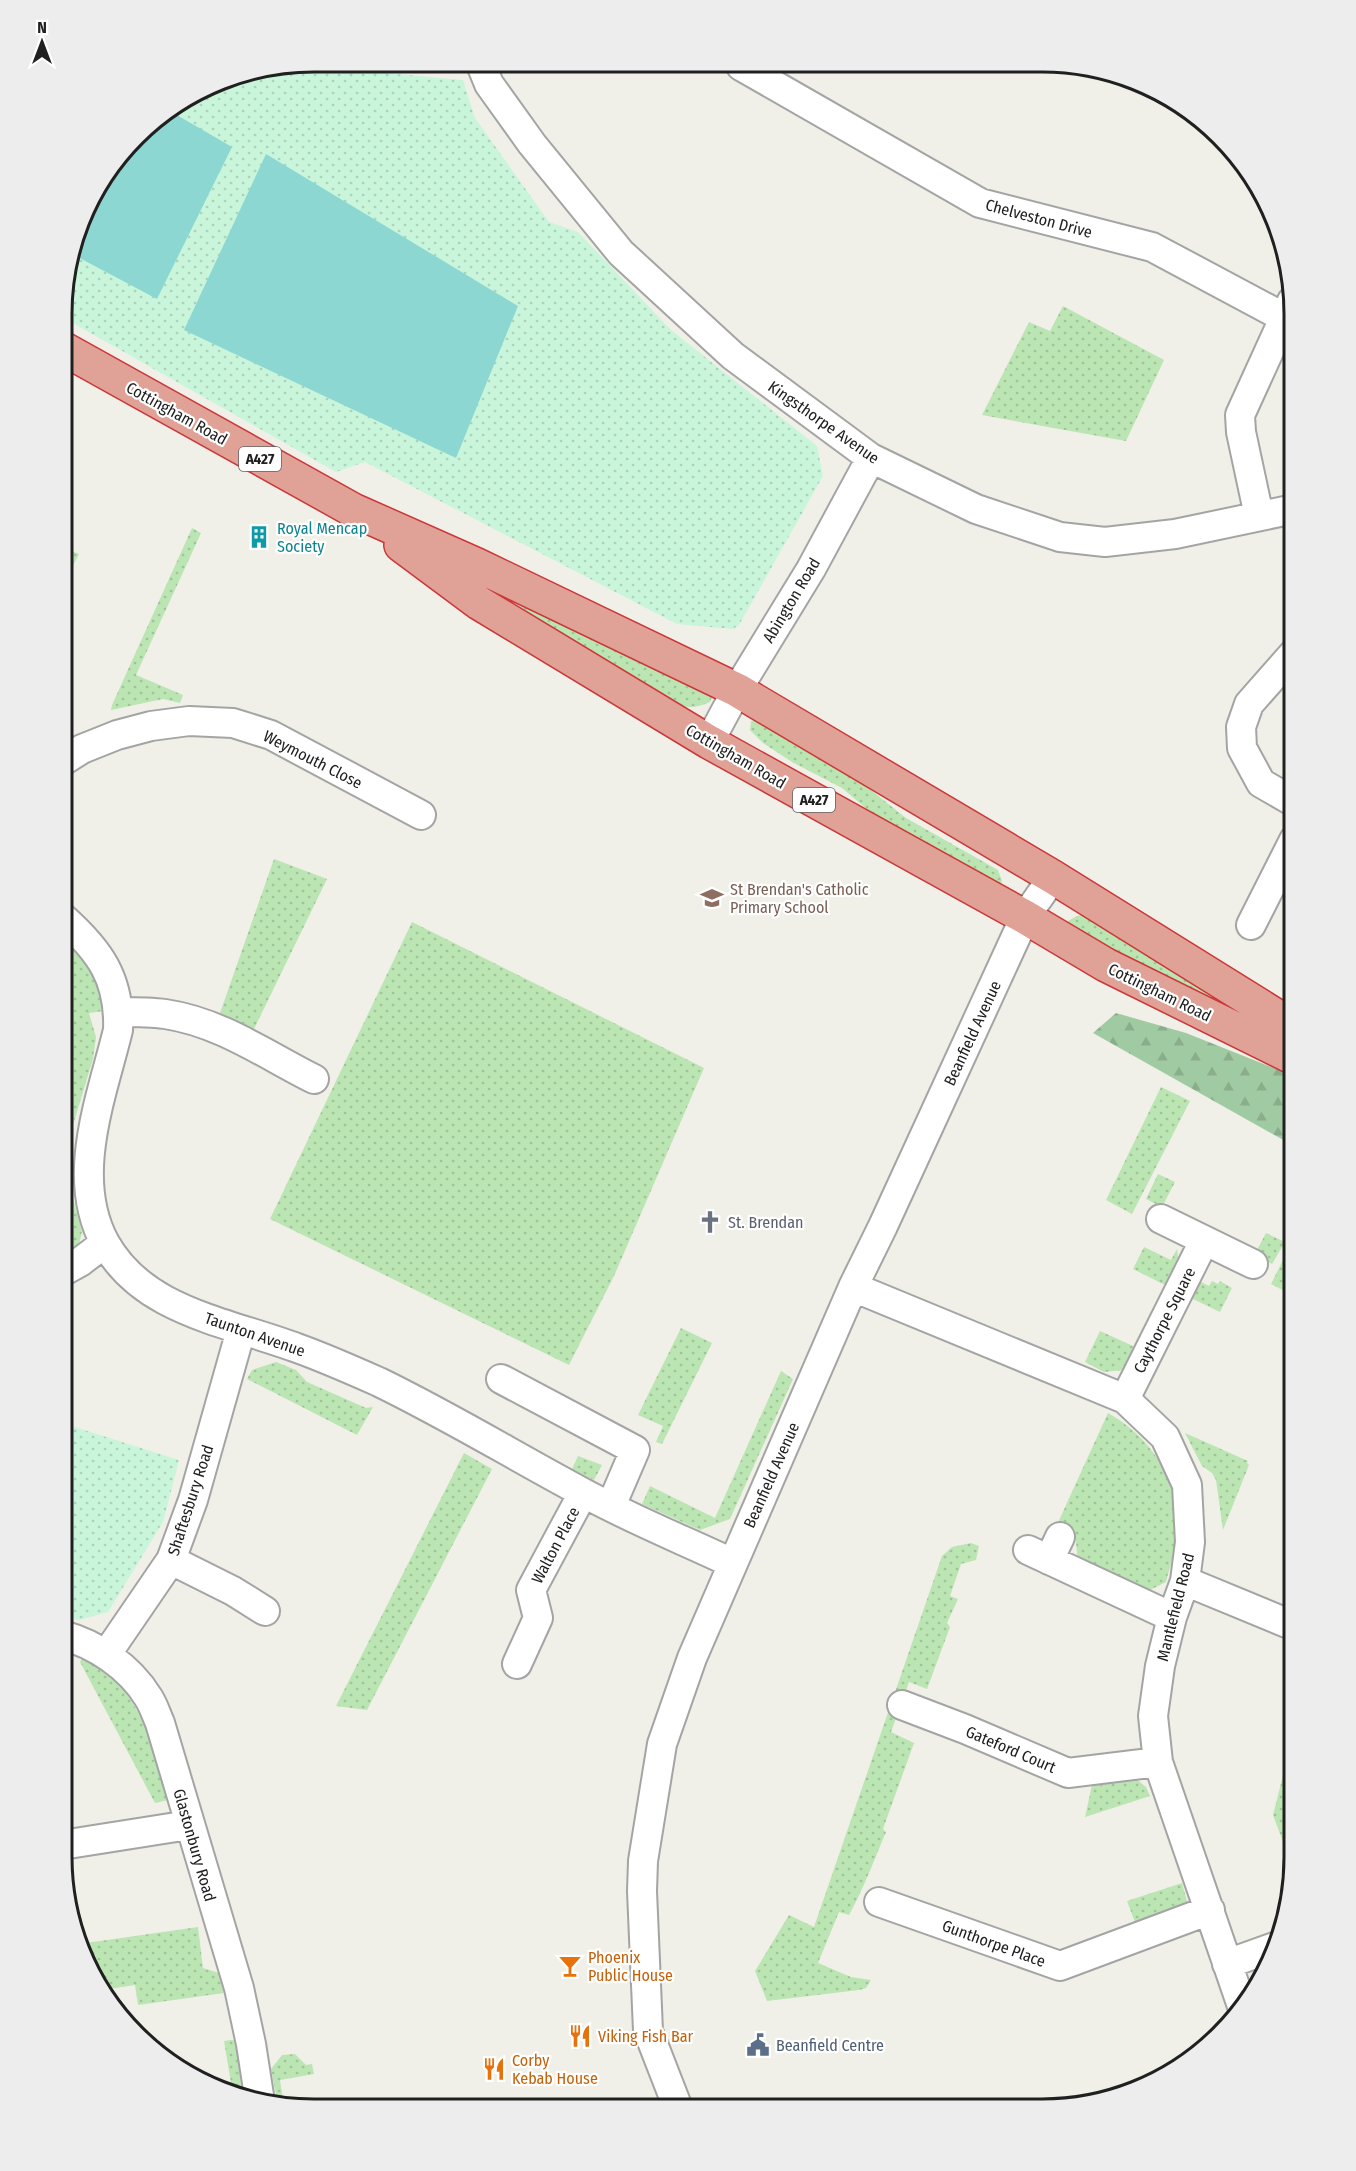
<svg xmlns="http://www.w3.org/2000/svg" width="1356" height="2171" font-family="'Fira Sans Condensed',sans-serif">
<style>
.grass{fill:url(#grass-dots)}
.forest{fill:url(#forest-firs)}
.park{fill:url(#park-dots)}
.pitch{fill:#8dd7d3}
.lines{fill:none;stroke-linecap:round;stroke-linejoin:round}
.minor-casing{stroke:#a4a4a4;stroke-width:32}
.highway-casing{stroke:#cc3739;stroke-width:36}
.minor{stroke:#fff;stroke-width:28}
.highway{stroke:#e0a197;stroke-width:33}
.labels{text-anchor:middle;stroke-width:4.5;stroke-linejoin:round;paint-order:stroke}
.shield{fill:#fff;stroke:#636363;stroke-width:1.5}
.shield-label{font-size:15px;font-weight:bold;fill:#202020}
.street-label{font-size:16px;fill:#202020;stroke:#fff}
.culture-label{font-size:16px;fill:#0d838f;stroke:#fff;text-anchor:start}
.education-label{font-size:16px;fill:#785e54;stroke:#fff;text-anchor:start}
.worship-label{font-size:16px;fill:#5b616d;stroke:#fff;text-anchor:start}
.food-label{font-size:16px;fill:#c56008;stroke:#fff;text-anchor:start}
.service-label{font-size:16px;fill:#4e5e75;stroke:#fff;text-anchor:start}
.rim{fill:none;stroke:#202020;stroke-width:3}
</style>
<defs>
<pattern id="grass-dots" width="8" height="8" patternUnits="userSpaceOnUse" patternTransform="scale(1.5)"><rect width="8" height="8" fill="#bbe5b2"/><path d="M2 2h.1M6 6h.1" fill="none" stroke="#a0c499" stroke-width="1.8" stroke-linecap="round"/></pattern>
<pattern id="forest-firs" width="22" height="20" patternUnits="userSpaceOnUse" patternTransform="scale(1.5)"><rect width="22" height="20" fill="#a0cba2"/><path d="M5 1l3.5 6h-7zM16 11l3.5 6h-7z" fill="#8aae8b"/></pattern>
<pattern id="park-dots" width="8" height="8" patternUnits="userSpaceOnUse" patternTransform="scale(1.5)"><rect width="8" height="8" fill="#c9f5db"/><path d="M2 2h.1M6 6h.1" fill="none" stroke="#acd2bc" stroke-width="1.8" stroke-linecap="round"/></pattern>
</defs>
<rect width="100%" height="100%" fill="#f0f0e8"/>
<path class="grass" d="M 1063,306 L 1164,360 L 1126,441 L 982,415 L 1029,322 L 1050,331 Z
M 192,528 L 201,533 L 136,675 L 183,695 L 180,703 L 163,699 L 111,710 L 112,705 Z
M 63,547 L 79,554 L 63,585 Z
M 505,596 L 709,694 L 712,697 L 710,702 C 695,709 686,708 671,703 L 569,640 Z
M 755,720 L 857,779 L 906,818 L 998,870 L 1002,881 L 1000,887 L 887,826 L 842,788 L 792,762 L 763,743 L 750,730 L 751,721 Z
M 274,859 L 327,879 L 254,1029 L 220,1013 Z
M 1090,913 L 1294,1047 L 1067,927 L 1068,921 L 1077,916 Z
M 412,922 L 704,1068 L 614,1276 L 569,1365 L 270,1219 Z
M 63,942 L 83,956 L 97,978 L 104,1011 L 89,1013 L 96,1037 L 93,1059 L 73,1125 L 66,1165 L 69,1184 L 82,1232 L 79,1244 L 62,1257 Z
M 1161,1087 L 1190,1101 L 1132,1214 L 1106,1200 Z
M 1158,1174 L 1175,1182 L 1162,1207 L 1146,1199 Z
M 1266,1233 L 1285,1242 L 1272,1264 L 1255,1254 Z
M 1294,1238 L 1294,1296 L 1271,1284 Z
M 1144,1247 L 1171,1260 L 1177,1249 L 1178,1257 L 1165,1285 L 1133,1269 Z
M 1199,1281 L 1209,1286 L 1212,1281 L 1218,1284 L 1220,1281 L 1232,1288 L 1220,1312 L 1191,1298 Z
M 681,1328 L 712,1343 L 662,1444 L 656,1442 L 663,1426 L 638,1415 Z
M 1100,1331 L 1133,1346 L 1133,1351 L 1123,1370 L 1104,1372 L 1085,1362 Z
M 276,1362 L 296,1370 L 307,1382 L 366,1408 L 373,1407 L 357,1435 L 247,1379 L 252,1370 Z
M 781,1371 L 793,1379 L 730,1519 L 700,1530 L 642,1504 L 650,1486 L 715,1518 Z
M 1108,1413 C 1152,1438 1179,1480 1177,1531 C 1177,1548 1170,1565 1166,1582 L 1146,1592 L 1078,1561 L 1075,1535 L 1056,1527 Z
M 1185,1433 L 1248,1461 L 1247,1463 L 1249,1465 L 1223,1530 L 1216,1480 L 1212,1473 L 1202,1466 Z
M 464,1453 L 492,1469 L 367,1710 L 336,1706 Z
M 578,1456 L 602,1465 L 594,1480 L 572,1469 Z
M 971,1543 L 979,1546 L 976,1560 L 961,1564 L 950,1596 L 958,1599 L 947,1623 L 950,1627 L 927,1689 L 909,1682 L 891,1732 L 914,1743 L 883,1829 L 886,1832 C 874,1860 864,1888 849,1915 L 839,1912 L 818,1963 L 851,1977 L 871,1980 L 866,1988 L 859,1990 L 767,2001 L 755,1971 L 789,1915 L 814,1927 L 942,1556 L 952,1547 Z
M 83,1656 C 141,1689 151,1740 168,1800 L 155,1803 L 80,1662 Z
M 1292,1740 L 1294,1741 L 1294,1872 L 1273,1815 Z
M 1135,1778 L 1146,1787 L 1150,1796 L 1085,1817 L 1092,1785 Z
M 1182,1883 L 1188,1905 L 1136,1925 L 1127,1901 Z
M 198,1927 L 203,1968 L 219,1973 L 224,1993 L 138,2005 L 135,1985 L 102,1990 L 81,1953 L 79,1944 Z
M 230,2040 L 237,2040 L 246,2097 L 233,2095 L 224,2041 Z
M 295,2054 L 306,2065 L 312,2064 L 314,2074 L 280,2080 L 284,2107 L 278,2106 L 271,2069 L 282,2055 Z"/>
<path class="forest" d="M 1116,1013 L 1186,1033 L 1294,1076 L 1294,1146 L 1093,1033 Z"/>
<path class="park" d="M 297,65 L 463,80 L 475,118 L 549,222 L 578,232 L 671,330 L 817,446 L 823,476 L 739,625 L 733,629 L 677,624 L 365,462 L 336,472 L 64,318 L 64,282 L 88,202 L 147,124 L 218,81 Z
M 62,1423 L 179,1460 L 163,1522 L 108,1612 L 79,1620 L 62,1616 Z"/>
<path class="pitch" d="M 170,111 L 232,147 L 157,299 L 72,254 L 88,202 L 147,124 Z
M 266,154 L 518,306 L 456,458 L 184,330 Z"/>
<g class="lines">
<g class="minor-casing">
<path id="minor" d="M 480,62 L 489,84 L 532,144 L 621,253 L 733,356 L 871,458 L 976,509 L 1060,537 L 1105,542 L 1175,534 L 1294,509
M 740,63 L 741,66 L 980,203 L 1152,247 L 1285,318
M 1259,516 L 1241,432 L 1240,415 L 1292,301
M 709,742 L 737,690 L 811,569 L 871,458
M 63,761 L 82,749 L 117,735 L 151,726 L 189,721 L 233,723 L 271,735 L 421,815
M 1294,802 L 1261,783 L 1242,748 L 1241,727 L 1249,704 L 1294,653
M 63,918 C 100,951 120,979 118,1030 C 102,1096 69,1177 105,1243 C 119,1268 141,1287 165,1300 C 206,1322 254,1332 297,1348 C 325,1358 352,1370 379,1382 C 447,1415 513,1455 580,1491 C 629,1518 681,1539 732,1563
M 1251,925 L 1294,840
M 119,1012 C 134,1012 150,1012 165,1014 C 220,1022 266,1055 314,1079
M 1161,1219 L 1253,1264
M 62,1272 L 80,1262 L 105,1243
M 853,1287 L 1125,1399 L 1165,1437 L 1187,1485 L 1190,1542 L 1185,1581 L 1172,1617 L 1160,1666 L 1153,1716 L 1158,1762 L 1243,2009
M 501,1379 L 635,1450 L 611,1506
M 1125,1399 L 1204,1241
M 1028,1550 L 1172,1617
M 171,1560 L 233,1591 L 265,1611
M 1049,1560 L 1060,1537
M 1185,1581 L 1294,1626
M 62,1635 C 95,1644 129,1666 148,1697 C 153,1704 156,1714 160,1723 L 239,1988 L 251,2044 L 260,2102
M 106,1655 L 171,1560 L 193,1500 L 241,1330
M 517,1664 L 538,1618 L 531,1590 L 583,1493
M 902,1705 L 965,1729 L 1068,1773 L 1158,1762
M 62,1845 L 189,1825
M 879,1902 L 1060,1966 L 1210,1910
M 1227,1964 L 1277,1946
M 678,2108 L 648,2031 L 642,1891 L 643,1861 L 662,1744 L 692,1658 L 853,1287 L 883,1226 L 1025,917 L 1053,877"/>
</g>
<g class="highway-casing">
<path id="highway" d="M 64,349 L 353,510 L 477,565 L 737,690 L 1053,877 L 1294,1027
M 401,545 L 479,603 L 709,742 L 1025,917 L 1106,965 L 1294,1058"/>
</g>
<use href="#minor" class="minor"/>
<use href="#highway" class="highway"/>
</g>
<defs>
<g id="building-bare" transform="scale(1.8)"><path d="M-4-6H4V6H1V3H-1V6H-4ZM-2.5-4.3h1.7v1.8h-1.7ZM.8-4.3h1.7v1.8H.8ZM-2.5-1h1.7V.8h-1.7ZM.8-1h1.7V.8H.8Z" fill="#0f9aa8" stroke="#fff" stroke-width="2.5" paint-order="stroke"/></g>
<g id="school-bare" transform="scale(1.8)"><path d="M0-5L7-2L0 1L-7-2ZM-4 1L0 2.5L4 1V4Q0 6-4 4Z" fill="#8d6e63" stroke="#fff" stroke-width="2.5" paint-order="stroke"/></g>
<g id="church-bare" transform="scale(1.8)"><path d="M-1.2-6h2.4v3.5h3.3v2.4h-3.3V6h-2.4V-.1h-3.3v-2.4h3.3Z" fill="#6b7280" stroke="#fff" stroke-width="2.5" paint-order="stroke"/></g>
<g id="bar-bare" transform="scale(1.8)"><path d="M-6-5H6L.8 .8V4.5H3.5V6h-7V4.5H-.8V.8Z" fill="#e8710a" stroke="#fff" stroke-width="2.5" paint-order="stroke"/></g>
<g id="restaurant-bare" transform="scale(1.8)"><path d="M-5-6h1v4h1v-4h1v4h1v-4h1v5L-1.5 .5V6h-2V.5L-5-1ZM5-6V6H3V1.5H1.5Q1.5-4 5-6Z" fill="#e8710a" stroke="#fff" stroke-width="2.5" paint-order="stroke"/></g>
<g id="civic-bare" transform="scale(1.8)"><path d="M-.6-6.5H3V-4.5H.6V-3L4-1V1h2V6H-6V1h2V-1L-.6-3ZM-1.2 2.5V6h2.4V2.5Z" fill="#5c6f8a" stroke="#fff" stroke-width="2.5" paint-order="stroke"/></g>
</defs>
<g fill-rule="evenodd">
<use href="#building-bare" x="259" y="537"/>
<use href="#school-bare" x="712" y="898"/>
<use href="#church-bare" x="710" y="1222"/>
<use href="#bar-bare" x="570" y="1966"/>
<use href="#restaurant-bare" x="580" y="2036"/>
<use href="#civic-bare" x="758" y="2045"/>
<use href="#restaurant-bare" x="494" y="2069"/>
</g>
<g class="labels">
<g class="shield">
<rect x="239" y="447" width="42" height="24" rx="4.5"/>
<rect x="793" y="788" width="42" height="24" rx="4.5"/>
</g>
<g class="shield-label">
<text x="260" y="464">A427</text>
<text x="814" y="805">A427</text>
</g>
<g class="street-label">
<text transform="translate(1039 218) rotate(15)" y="6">Chelveston Drive</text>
<text transform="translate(177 413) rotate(29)" y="6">Cottingham Road</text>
<text transform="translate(824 422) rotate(35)" y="6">Kingsthorpe Avenue</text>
<text transform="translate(791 600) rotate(-59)" y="6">Abington Road</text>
<text transform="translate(736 756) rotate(30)" y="6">Cottingham Road</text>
<text transform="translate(313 759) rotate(27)" y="6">Weymouth Close</text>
<text transform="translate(1160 992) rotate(26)" y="6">Cottingham Road</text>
<text transform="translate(972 1033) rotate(-65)" y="6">Beanfield Avenue</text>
<text transform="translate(1164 1320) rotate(-63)" y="6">Caythorpe Square</text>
<text transform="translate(255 1334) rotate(19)" y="6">Taunton Avenue</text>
<text transform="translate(771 1475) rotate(-66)" y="6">Beanfield Avenue</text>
<text transform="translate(190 1500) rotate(-72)" y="6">Shaftesbury Road</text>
<text transform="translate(555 1545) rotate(-62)" y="6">Walton Place</text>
<text transform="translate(1175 1607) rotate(-76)" y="6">Mantlefield Road</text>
<text transform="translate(1011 1749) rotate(23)" y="6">Gateford Court</text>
<text transform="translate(195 1845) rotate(74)" y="6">Glastonbury Road</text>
<text transform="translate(994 1943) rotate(20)" y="6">Gunthorpe Place</text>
</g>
<g class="culture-label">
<text x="277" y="534">Royal Mencap<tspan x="277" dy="18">Society</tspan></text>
</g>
<g class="education-label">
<text x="730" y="895">St Brendan's Catholic<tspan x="730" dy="18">Primary School</tspan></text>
</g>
<g class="worship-label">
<text x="728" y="1228">St. Brendan</text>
</g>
<g class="food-label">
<text x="588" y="1963">Phoenix<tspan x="588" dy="18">Public House</tspan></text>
<text x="598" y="2042">Viking Fish Bar</text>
<text x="512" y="2066">Corby<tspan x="512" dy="18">Kebab House</tspan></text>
</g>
<g class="service-label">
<text x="776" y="2051">Beanfield Centre</text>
</g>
</g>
<path d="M0 0H1356V2171H0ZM314 72H1042A242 242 0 0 1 1284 314V1857A242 242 0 0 1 1042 2099H314A242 242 0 0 1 72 1857V314A242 242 0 0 1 314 72Z" fill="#ededed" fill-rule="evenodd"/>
<path class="rim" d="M314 72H1042A242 242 0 0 1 1284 314V1857A242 242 0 0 1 1042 2099H314A242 242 0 0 1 72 1857V314A242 242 0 0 1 314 72Z"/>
<g transform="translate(42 42)" stroke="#ffffff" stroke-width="4.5" paint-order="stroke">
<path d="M0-4.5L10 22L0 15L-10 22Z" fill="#202020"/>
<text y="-9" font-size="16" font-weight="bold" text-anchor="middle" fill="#202020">N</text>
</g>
</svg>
